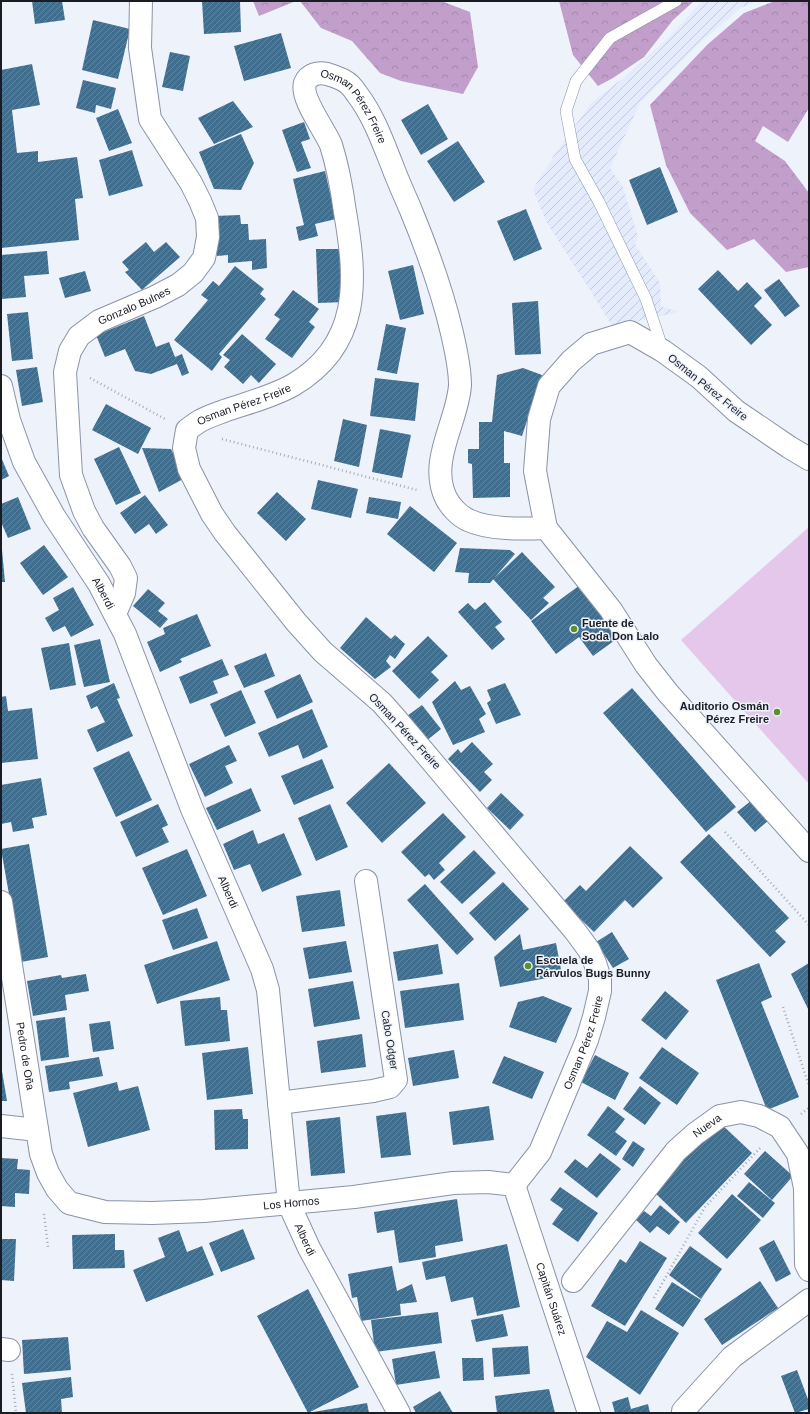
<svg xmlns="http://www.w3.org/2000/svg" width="810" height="1414" font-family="Arial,sans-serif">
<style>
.industrial{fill:url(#industrial-furrows)}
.forest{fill:url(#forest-crowns)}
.pitch{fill:#e4c7eb}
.building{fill:url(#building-hatch)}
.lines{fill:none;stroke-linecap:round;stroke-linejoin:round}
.service-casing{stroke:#8a93a7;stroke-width:12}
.minor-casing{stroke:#8a93a7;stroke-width:24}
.tertiary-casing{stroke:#8a93a7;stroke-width:24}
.path{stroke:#a6aab2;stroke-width:2.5;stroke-dasharray:1 3;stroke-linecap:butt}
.service{stroke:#fff;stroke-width:11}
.minor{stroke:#fff;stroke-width:22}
.tertiary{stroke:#fff;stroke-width:22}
.poi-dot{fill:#5b902a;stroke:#eef2fb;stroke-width:1.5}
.labels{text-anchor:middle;stroke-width:3;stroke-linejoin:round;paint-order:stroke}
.street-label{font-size:11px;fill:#191c23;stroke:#eef2fb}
.poi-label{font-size:11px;font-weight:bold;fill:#191c23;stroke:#eef2fb;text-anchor:start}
</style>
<defs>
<pattern id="industrial-furrows" width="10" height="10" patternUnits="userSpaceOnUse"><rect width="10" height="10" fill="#e3ebfc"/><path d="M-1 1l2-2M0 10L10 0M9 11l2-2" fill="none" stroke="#c2c9d8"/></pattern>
<pattern id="forest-crowns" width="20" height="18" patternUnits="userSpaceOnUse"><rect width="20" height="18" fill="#c19fca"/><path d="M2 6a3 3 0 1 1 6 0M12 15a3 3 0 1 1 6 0" fill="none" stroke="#a588ad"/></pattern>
<pattern id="building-hatch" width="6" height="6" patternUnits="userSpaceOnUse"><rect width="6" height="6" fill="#406e8e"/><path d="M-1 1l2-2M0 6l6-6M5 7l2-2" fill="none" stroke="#65859c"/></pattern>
</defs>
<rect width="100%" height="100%" fill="#eef2fb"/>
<path class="industrial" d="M 702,1 L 757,1 L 742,7 L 701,42 L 640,103 L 610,168 L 623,187 L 638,237 L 635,244 L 660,283 L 661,306 L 678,312 L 613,327 L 546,221 L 533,189 L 556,152 L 592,102 L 622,79 L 668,38 Z"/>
<path class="forest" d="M 253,1 L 296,1 L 259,16 Z
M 300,1 L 441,1 L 470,12 L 478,67 L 463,94 L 401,81 L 380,73 L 352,41 L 321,28 Z
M 559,1 L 694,1 L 673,20 L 644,57 L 613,78 L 598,86 L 573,55 Z
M 775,1 L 809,1 L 809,108 L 788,142 L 763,126 L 755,141 L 785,161 L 809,193 L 809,267 L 786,272 L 754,239 L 727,250 L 690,213 L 666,165 L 650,105 L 707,45 L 744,13 Z"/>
<path class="pitch" d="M 809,527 L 809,784 L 681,640 Z"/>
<path class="building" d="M 32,1 L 62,1 L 65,20 L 35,24 Z
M 202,1 L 240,1 L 241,32 L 204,34 Z
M 93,20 L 130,29 L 118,79 L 82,70 Z
M 281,33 L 291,68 L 244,81 L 234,46 Z
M 170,52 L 190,56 L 183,91 L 162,87 Z
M 32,64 L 40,105 L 12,110 L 17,153 L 38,151 L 38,162 L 77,157 L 83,198 L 75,199 L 79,240 L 1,248 L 1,70 Z
M 83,80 L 116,88 L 111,109 L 96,105 L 95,113 L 76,108 Z
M 233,101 L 253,127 L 214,144 L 198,118 Z
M 428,104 L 448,139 L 421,155 L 401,120 Z
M 118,109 L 132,143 L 109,151 L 96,118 Z
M 304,122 L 310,139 L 301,142 L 311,168 L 297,172 L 282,130 Z
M 241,134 L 254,163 L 241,190 L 214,189 L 199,152 Z
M 458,141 L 485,182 L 454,202 L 427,161 Z
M 132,150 L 143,186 L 109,196 L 99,160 Z
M 660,167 L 678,212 L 647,225 L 629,180 Z
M 325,171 L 336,219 L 315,224 L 318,236 L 299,241 L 296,227 L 304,225 L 293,179 Z
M 526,209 L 542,249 L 514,261 L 497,221 Z
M 240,215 L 241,224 L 248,224 L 249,240 L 266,239 L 267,268 L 252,270 L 252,261 L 228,263 L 228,255 L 217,256 L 214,216 Z
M 146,242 L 154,252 L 166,242 L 180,257 L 142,290 L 125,272 L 129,270 L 122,262 Z
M 316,249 L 345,249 L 346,302 L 318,303 Z
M 47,251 L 49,274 L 24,276 L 26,297 L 1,299 L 1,255 Z
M 413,265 L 424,314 L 400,320 L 388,271 Z
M 235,266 L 264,289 L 260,294 L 266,299 L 219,354 L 222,357 L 212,371 L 174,340 L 208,300 L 201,295 L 213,281 L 219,286 Z
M 718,270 L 738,291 L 747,282 L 762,298 L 754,306 L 772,325 L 751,345 L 698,289 Z
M 85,271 L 91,291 L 65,298 L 59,278 Z
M 779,279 L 800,306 L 785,317 L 764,290 Z
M 293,290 L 319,309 L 309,322 L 315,327 L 292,358 L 265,339 L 280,319 L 274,315 Z
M 538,301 L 541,354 L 515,355 L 512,303 Z
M 28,312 L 33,359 L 12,361 L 7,314 Z
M 144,316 L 156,347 L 169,342 L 175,357 L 182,354 L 189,373 L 182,376 L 177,364 L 151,374 L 135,371 L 125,349 L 105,357 L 96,335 Z
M 386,324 L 406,328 L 397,374 L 377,370 Z
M 242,334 L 276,364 L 259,383 L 251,375 L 243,384 L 224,367 L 230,360 L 223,355 Z
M 37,367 L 43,402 L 22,406 L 16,370 Z
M 523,368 L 542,375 L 522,436 L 504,431 L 504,463 L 510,463 L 510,497 L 473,498 L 472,464 L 468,463 L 468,449 L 479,449 L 479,422 L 492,422 L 497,375 Z
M 375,378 L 419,383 L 415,421 L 370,416 Z
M 106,404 L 151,428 L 138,454 L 92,430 Z
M 343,419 L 367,425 L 359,467 L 334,461 Z
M 380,429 L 411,435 L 402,478 L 372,472 Z
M 119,447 L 141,493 L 116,505 L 94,459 Z
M 142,448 L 171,449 L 185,478 L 159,492 Z
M 1,457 L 9,476 L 1,480 Z
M 318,480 L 358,489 L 351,518 L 311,509 Z
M 277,492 L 306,519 L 286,541 L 257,513 Z
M 145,495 L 168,525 L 156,534 L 149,524 L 135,534 L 120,513 Z
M 18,497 L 31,529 L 8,538 L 1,522 L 1,504 Z
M 369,497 L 401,502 L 398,519 L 366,513 Z
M 410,506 L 457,543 L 434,572 L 387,534 Z
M 44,545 L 68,577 L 43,595 L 20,563 Z
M 460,548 L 510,550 L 515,554 L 490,583 L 468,583 L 469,573 L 455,572 Z
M 1,550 L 2,550 L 5,582 L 1,582 Z
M 522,552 L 555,587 L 543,598 L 549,603 L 531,620 L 493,579 Z
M 580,585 L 618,638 L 593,656 L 579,637 L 556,654 L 531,621 Z
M 73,587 L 94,625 L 71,637 L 65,626 L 53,632 L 45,618 L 59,610 L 53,598 Z
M 148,589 L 165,603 L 158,611 L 168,619 L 160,628 L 133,606 Z
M 485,602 L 502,622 L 495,627 L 505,639 L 492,650 L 458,612 L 468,603 L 475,610 Z
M 197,614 L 211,646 L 180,659 L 182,662 L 160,672 L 147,642 L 165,634 L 163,628 Z
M 366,617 L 391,639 L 395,635 L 405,644 L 395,659 L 390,655 L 386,661 L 391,667 L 375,679 L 340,648 Z
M 428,636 L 448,656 L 431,672 L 439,680 L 419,699 L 392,671 Z
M 100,639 L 110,682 L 84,687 L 74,645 Z
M 69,643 L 76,685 L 50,690 L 41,648 Z
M 266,653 L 275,676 L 244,688 L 234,666 Z
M 222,659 L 229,675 L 213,681 L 218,693 L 190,704 L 179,677 Z
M 300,674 L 313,702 L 277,719 L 264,691 Z
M 455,681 L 461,690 L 470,686 L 486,714 L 479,719 L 485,732 L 453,745 L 432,702 Z
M 114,683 L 120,698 L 117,699 L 133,736 L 97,752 L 87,730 L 105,722 L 97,706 L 91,709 L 86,696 Z
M 505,683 L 521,715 L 496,724 L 487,703 L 491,700 L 487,690 Z
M 632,688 L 736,807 L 706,832 L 603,713 Z
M 241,690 L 256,723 L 225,737 L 210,704 Z
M 6,696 L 8,711 L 32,708 L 38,759 L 1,763 L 1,697 Z
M 422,705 L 441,729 L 426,741 L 407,716 Z
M 312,709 L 328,747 L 303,759 L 298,745 L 269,757 L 258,733 Z
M 472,742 L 493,764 L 484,772 L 492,780 L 480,792 L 448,759 L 458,749 L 461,753 Z
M 229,745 L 237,761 L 225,766 L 233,783 L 205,797 L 189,764 Z
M 129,751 L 152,800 L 116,817 L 93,768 Z
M 322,759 L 334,788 L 294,805 L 281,776 Z
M 389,763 L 426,803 L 382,843 L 346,803 Z
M 41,778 L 47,815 L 32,818 L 34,828 L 13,832 L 11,822 L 1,824 L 1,785 Z
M 251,788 L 261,811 L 217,830 L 206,808 Z
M 501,793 L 524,815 L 510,830 L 487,808 Z
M 752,800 L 769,820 L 755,832 L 737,812 Z
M 158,804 L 168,825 L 162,828 L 169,842 L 136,857 L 120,822 Z
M 330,804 L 348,847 L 316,861 L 298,818 Z
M 443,813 L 466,837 L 439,863 L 445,870 L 434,880 L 429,874 L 425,877 L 401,852 Z
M 253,830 L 258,844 L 284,833 L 302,875 L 262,892 L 250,864 L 234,870 L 223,844 Z
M 709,834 L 789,918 L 775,931 L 786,942 L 770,957 L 680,862 Z
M 29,844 L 48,957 L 21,962 L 1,849 Z
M 630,846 L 663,878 L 633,908 L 625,900 L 594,932 L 563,902 L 580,885 L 586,891 Z
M 187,849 L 207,896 L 163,915 L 142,868 Z
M 474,850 L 496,873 L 462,904 L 440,882 Z
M 503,882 L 529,909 L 495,941 L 469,913 Z
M 425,884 L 474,939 L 457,955 L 407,900 Z
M 340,890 L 345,926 L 302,932 L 296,896 Z
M 197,908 L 208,938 L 173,950 L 162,920 Z
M 612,932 L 629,959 L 613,968 L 596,942 Z
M 520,934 L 523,950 L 556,943 L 562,975 L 500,987 L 494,957 Z
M 217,941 L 230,980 L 157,1004 L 144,965 Z
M 346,941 L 352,972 L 309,979 L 303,948 Z
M 438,944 L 443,974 L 398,981 L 393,952 Z
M 759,963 L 772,997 L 761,1002 L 799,1097 L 767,1110 L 716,980 Z
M 809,963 L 809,1011 L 791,974 Z
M 86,974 L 89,991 L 65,995 L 67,1010 L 33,1016 L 27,981 L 61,975 L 62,978 Z
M 353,981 L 360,1019 L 314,1027 L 308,989 Z
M 459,983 L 464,1020 L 405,1028 L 400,991 Z
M 665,991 L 689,1011 L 666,1040 L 641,1020 Z
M 543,996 L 572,1008 L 556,1043 L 509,1027 L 518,1002 Z
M 220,997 L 221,1010 L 227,1010 L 230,1041 L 185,1046 L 180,1001 Z
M 65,1017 L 69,1057 L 41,1061 L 36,1021 Z
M 110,1021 L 114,1049 L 93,1052 L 89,1024 Z
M 362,1034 L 366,1067 L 321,1073 L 317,1041 Z
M 248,1047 L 253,1094 L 207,1100 L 202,1053 Z
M 662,1047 L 699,1073 L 677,1105 L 639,1078 Z
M 454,1050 L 459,1078 L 413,1086 L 408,1058 Z
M 595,1055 L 629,1073 L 615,1100 L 581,1082 Z
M 504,1056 L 544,1072 L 532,1099 L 492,1083 Z
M 99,1057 L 103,1076 L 69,1082 L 70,1089 L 49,1092 L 45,1066 Z
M 2,1071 L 7,1101 L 1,1101 Z
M 117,1082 L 119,1091 L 138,1086 L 150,1130 L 88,1147 L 73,1093 Z
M 640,1086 L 661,1103 L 645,1125 L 623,1109 Z
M 489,1106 L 494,1140 L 453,1145 L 449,1112 Z
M 608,1106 L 625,1119 L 615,1132 L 627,1141 L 616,1156 L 587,1135 Z
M 242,1109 L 243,1119 L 248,1119 L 248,1149 L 215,1150 L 214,1110 Z
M 406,1112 L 411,1155 L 381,1158 L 376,1116 Z
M 340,1117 L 345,1173 L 311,1176 L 306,1121 Z
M 718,1121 L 752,1153 L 686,1223 L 652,1190 Z
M 633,1141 L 645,1149 L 633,1167 L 622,1159 Z
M 765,1151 L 793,1176 L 772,1200 L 744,1174 Z
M 600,1153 L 621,1169 L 597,1198 L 564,1172 L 575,1159 L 587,1168 Z
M 1,1158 L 18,1159 L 17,1169 L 30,1170 L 29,1194 L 15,1193 L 15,1207 L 1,1206 Z
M 749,1182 L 775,1203 L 763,1218 L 737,1196 Z
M 560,1187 L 598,1213 L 578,1242 L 552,1224 L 563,1209 L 550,1200 Z
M 732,1194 L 761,1220 L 727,1259 L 698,1233 Z
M 457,1199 L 463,1241 L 435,1246 L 436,1257 L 399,1263 L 394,1230 L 377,1233 L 374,1212 Z
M 660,1205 L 680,1222 L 669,1235 L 657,1226 L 650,1233 L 636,1220 L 644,1211 L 651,1216 Z
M 243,1229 L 255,1259 L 221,1272 L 209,1243 Z
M 179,1230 L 187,1252 L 202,1246 L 214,1275 L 146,1302 L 133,1270 L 165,1257 L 158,1238 Z
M 115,1234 L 115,1250 L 124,1250 L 125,1268 L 73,1269 L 72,1235 Z
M 1,1239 L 16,1239 L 14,1281 L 1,1280 Z
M 774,1240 L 791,1274 L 776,1282 L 759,1248 Z
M 640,1241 L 667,1258 L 625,1326 L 591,1306 L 620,1259 L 626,1263 Z
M 507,1244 L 520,1307 L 477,1316 L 473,1297 L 451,1302 L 445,1276 L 426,1280 L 422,1262 Z
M 690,1246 L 722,1269 L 701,1299 L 669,1275 Z
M 392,1266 L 397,1291 L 412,1284 L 417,1302 L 400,1304 L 401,1315 L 361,1321 L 357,1297 L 352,1298 L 348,1274 Z
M 760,1281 L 778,1308 L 722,1345 L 704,1319 Z
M 672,1282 L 701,1300 L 683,1327 L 655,1309 Z
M 308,1289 L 359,1387 L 308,1413 L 257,1316 Z
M 641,1310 L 679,1333 L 640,1395 L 586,1357 L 607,1321 L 627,1332 Z
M 438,1312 L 442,1343 L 375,1352 L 371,1320 Z
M 503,1314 L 508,1336 L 476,1342 L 471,1320 Z
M 68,1337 L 71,1370 L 24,1374 L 22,1340 Z
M 528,1346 L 530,1374 L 494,1377 L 492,1348 Z
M 435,1351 L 440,1378 L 396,1385 L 392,1359 Z
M 462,1358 L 483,1358 L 484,1380 L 463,1381 Z
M 797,1370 L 809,1402 L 809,1409 L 795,1413 L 781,1376 Z
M 71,1377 L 73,1397 L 61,1399 L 62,1413 L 26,1413 L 22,1383 Z
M 549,1389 L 555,1413 L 497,1413 L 495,1396 Z
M 440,1391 L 453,1413 L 416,1413 L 413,1407 Z
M 628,1397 L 631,1409 L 648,1404 L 650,1413 L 615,1413 L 612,1402 Z
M 367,1403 L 369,1413 L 313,1413 L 313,1412 Z"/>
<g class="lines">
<g class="service-casing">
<path id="service" d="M 663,350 L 646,299 L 599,202 L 575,159 L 566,111 L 576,81 L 610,38 L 676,1"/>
</g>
<g class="minor-casing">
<g id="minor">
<path id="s1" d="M 1,386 L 9,420 L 24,462 L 54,516 L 99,584 L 125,634 L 192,809 L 262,969 L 268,990 L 289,1204 L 309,1248 L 399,1413"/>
<path d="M 809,459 L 789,447 L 736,411 L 699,377 L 663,351 L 630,332 L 591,344 L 571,361 L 549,386 L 539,419 L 535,471 L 546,528 L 611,610 L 646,665 L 668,693 L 809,851"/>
<path id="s2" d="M 115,614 L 124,593 L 126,578 L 120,566 L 93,528 L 84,511 L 71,475 L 65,372 L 70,351 L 79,336 L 99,321 L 155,297 L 178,285 L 193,273 L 204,258 L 208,237 L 207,218 L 200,201 L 191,183 L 150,119 L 140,48 L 141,1"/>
<path d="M 279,1103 L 373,1091 L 390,1087 L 396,1080 L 366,881"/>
<path d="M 1,1126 L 37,1130"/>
<path id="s3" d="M 514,1185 L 540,1152 L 587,1040 L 594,1017 L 600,991 L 600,979 L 595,963 L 589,950 L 575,931 L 397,720 L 382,703 L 323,652 L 296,622 L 225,533 L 212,514 L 189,469 L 184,448 L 187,430 C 191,427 195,424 200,421 C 207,417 216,414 224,411 C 247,403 272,397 293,385 C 361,345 357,281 345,212 C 342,190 338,167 331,145 C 325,130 300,98 305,83 C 309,74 318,72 327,74 C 334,76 345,80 350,85 C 353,88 355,91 357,94 C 373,115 382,140 392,165 C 397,179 404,194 410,208 C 427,249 442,290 452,333 C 456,351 460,367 460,385 C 458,421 428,461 446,498 C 450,506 459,516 468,520 C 489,530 523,529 546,528"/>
<path id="s4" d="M 573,1281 L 676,1151 L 695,1134 L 720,1116 L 741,1112 L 759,1116 L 780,1127 L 798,1154 L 805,1188 L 806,1264 L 809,1270"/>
<path d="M 1,1349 L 9,1350"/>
<path d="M 683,1413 L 683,1411 L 732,1357 L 809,1300"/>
</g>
</g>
<g class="tertiary-casing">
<g id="tertiary">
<path id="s5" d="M 1,902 L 41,1154 L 48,1173 L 57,1189 L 69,1203 L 105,1212 L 152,1213 L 204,1211 L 354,1197 L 453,1183 L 488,1182 L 514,1185 L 589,1413"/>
</g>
</g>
<path class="path" d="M 90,378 L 165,419
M 222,439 L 417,490
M 725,832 L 809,925
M 783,1007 L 809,1086
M 801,1114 L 809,1108
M 44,1214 L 48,1247
M 654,1298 L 705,1207 L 762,1146
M 12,1374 L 16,1413"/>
<use href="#service" class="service"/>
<use href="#minor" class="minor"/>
<use href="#tertiary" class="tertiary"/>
</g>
<g class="poi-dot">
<circle cx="574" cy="629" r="4"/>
<circle cx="777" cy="712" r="4"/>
<circle cx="528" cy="966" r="4"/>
</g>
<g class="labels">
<g class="street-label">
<text dy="4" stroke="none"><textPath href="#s3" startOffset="1442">Osman Pérez Freire</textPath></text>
<text dy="4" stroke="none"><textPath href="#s2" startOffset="361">Gonzalo Bulnes</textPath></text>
<text transform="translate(708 387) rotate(39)" y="4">Osman Pérez Freire</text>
<text dy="4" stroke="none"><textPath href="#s3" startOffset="988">Osman Pérez Freire</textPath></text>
<text dy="4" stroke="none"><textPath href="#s1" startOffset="233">Alberdi</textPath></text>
<text transform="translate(405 731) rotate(47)" y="4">Osman Pérez Freire</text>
<text dy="4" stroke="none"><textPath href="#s1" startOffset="557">Alberdi</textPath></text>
<text transform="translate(390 1040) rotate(81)" y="4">Cabo Odger</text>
<text dy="4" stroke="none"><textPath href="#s3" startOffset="160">Osman Pérez Freire</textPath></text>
<text dy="4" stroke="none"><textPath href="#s5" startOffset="156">Pedro de Oña</textPath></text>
<text dy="4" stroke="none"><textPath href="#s4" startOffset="206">Nueva</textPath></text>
<text dy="4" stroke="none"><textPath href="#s5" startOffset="536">Los Hornos</textPath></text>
<text dy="4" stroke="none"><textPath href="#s1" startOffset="917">Alberdi</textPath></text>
<text dy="4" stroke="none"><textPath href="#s5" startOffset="880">Capitán Suárez</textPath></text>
</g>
<g class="poi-label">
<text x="582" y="627">Fuente de<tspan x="582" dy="13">Soda Don Lalo</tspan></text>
<text x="769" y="710" text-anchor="end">Auditorio Osmán<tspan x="769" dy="13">Pérez Freire</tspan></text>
<text x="536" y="964">Escuela de<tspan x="536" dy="13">Párvulos Bugs Bunny</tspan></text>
</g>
</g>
<rect width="810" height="1414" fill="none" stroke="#191c23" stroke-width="4"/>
</svg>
